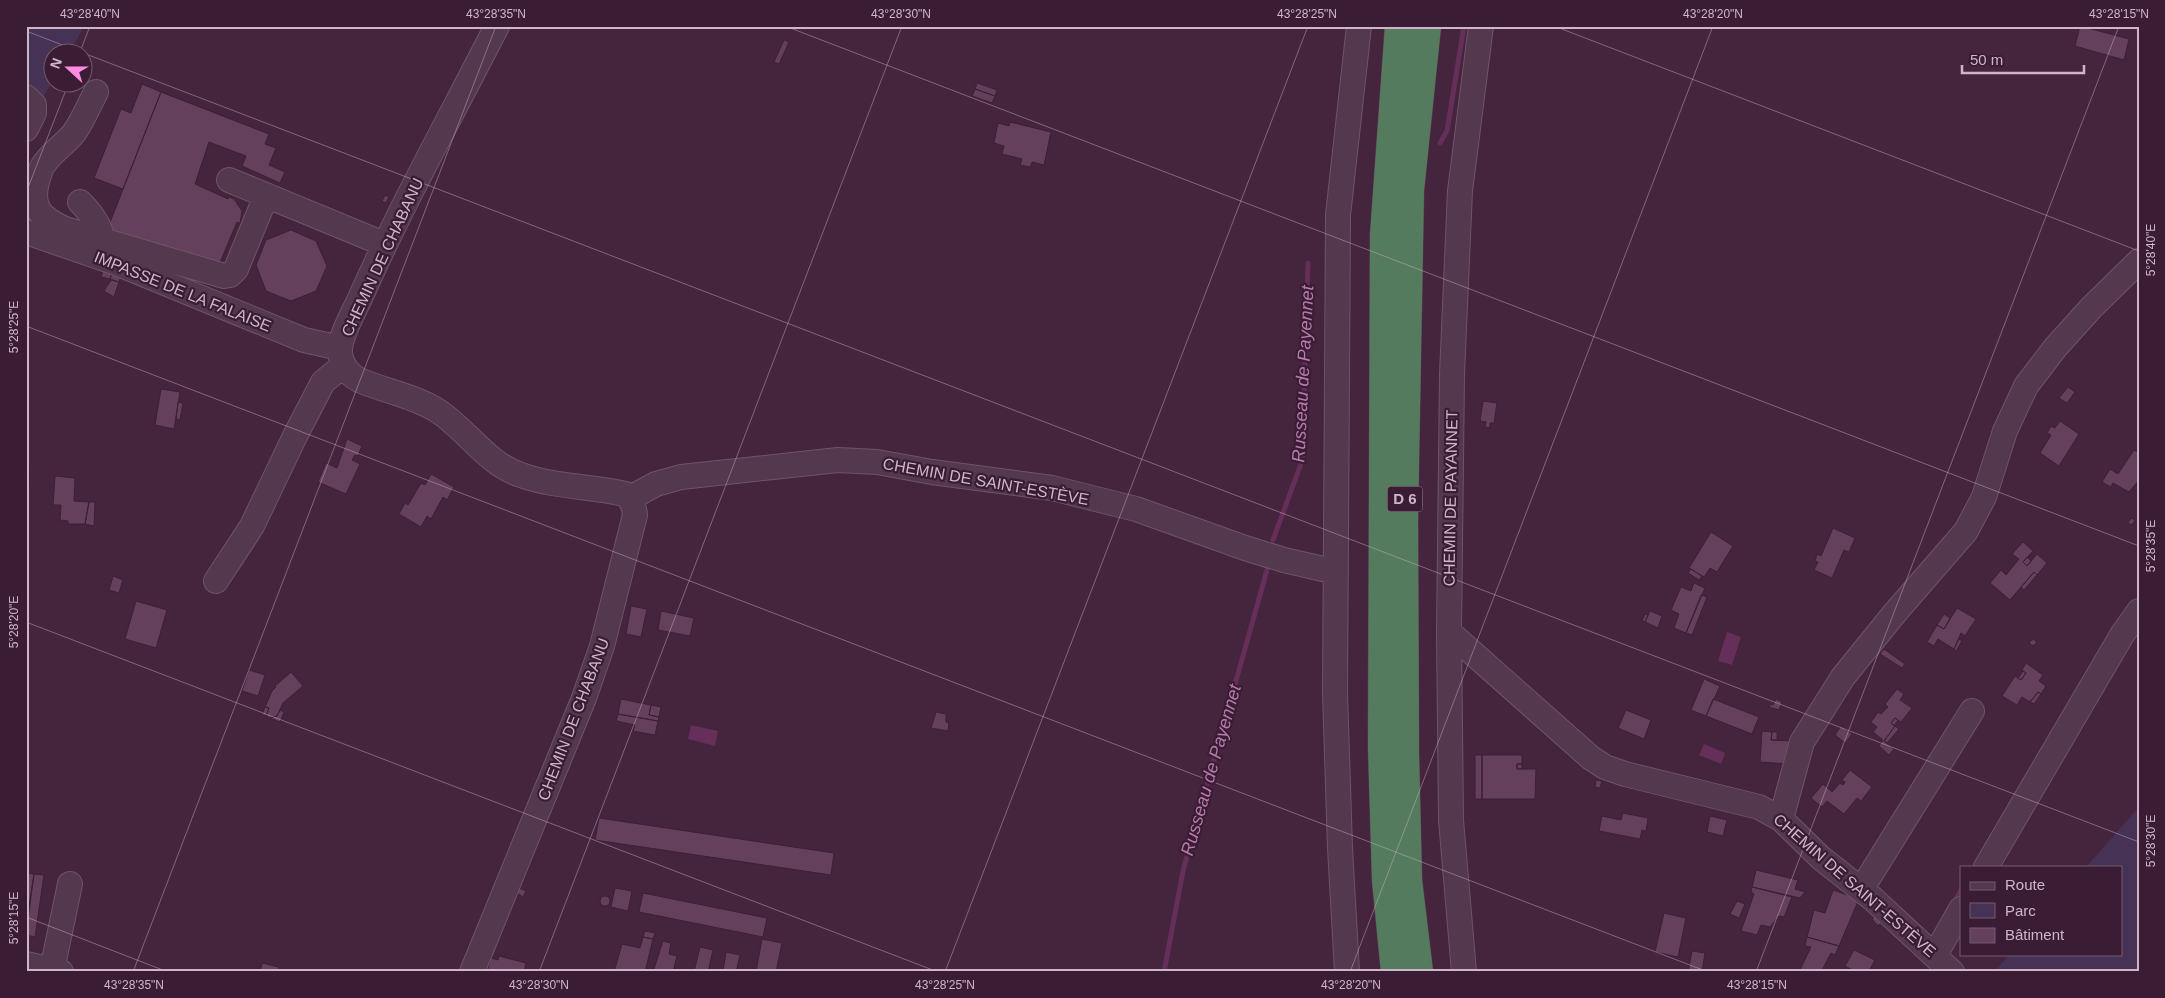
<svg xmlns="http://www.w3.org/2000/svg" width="2165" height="998" font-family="Arial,sans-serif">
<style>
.green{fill:#453255}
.water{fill:#652f59}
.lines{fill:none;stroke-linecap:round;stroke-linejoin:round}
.stream{stroke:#652f59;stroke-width:5}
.building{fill:#65405d;stroke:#3c1f36}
.minor-casing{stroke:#6f5469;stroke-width:26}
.highway-casing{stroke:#5c4056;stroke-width:29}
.minor{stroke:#54394e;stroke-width:24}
.highway{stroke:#557b5e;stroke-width:28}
.ticks{fill:none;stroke:#ceb6c8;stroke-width:1;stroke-opacity:0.45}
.labels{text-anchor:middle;stroke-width:4.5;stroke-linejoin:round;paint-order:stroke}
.shield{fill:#3a1d34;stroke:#a2889c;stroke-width:1}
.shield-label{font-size:15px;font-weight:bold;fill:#ceb6c8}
.street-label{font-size:16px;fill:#ceb6c8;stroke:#3a1d34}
.water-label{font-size:18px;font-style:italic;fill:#b87bab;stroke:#3a1d34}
.neatline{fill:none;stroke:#ceb6c8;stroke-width:2}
.ticks-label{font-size:12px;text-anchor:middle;fill:#ceb6c8}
</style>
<rect width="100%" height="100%" fill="#45243e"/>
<path class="green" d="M 26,26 L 84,26 L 70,52 L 52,52 L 52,82 L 26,128 Z
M 2139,807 L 2139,972 L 1994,972 L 2010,954 L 2121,954 L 2121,867 L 2086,867 Z"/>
<path class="water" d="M 1727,632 L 1741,637 L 1732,665 L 1718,661 Z
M 691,725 L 718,731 L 715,746 L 688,739 Z
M 1704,744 L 1725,753 L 1721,764 L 1699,755 Z"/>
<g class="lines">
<path class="stream" d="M 1440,143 L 1447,131 L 1464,26
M 1273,540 L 1302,461 L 1308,263
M 1954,903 L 1961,890
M 1164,972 L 1183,871 L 1267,570"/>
</g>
<path class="building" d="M 2080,26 L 2129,39 L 2124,60 L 2075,46 Z
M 784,40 L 789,42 L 779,64 L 774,62 Z
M 977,83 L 997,90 L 995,96 L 975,89 Z
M 142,84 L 161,92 L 123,189 L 94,178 L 121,109 L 131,113 Z
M 975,89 L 995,96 L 992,103 L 972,96 Z
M 161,92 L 269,134 L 265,144 L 276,148 L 269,165 L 285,172 L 280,183 L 242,166 L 246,156 L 209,142 L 195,184 L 228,199 L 229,197 L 234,199 L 242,211 L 240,223 L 237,222 L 219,265 L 107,230 Z
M 1010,122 L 1051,132 L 1044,165 L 1032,162 L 1030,167 L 1020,165 L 1022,159 L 1002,154 L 1004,146 L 994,143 L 998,123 L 1009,126 Z
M 385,195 L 389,197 L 386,203 L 382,201 Z
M 291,230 L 316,241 L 327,266 L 316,291 L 291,301 L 266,291 L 256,265 L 266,240 Z
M 105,264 L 114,267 L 110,279 L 101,277 Z
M 114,267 L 123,270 L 119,282 L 110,279 Z
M 111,280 L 119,282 L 114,297 L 104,291 Z
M 2068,387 L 2075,392 L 2067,403 L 2059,398 Z
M 161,389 L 180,392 L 174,429 L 155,425 Z
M 1483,401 L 1497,403 L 1494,423 L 1490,423 L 1490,428 L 1485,427 L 1486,422 L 1480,421 Z
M 178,402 L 183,403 L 180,420 L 176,419 Z
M 2060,421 L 2079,434 L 2059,466 L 2040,453 L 2051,435 L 2047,433 L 2051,426 L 2055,428 Z
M 347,439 L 362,446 L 358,456 L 355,455 L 352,460 L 360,464 L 346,494 L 318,482 L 326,463 L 337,468 Z
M 2134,450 L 2139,453 L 2139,480 L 2129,492 L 2113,483 L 2111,487 L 2102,482 L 2110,469 L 2118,474 Z
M 26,466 L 29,466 L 29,485 L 26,484 Z
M 431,474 L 454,487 L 447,500 L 443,497 L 431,519 L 427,516 L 421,527 L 399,514 L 405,503 L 408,505 L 421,483 L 425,485 Z
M 55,476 L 75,478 L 74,501 L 89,502 L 85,524 L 68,524 L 68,521 L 60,520 L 61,505 L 53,505 Z
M 89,502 L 95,502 L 94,526 L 85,524 Z
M 2132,518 L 2135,521 L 2131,525 L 2128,522 Z
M 1833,528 L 1855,538 L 1849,552 L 1844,550 L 1832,578 L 1814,570 L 1818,562 L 1815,561 L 1817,554 L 1821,556 Z
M 1711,532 L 1733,546 L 1717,572 L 1710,568 L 1704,577 L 1689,568 Z
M 2023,542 L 2033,551 L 2023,562 L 2027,566 L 2037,554 L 2047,563 L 2037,575 L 2034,572 L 2010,600 L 1990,583 L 2001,570 L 2006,575 L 2019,559 L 2012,554 Z
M 2027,557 L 2031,561 L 2027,566 L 2023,562 Z
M 1691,569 L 1702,576 L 1699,580 L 1688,573 Z
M 2034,572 L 2037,575 L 2024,590 L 2021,587 Z
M 113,576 L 123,580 L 119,593 L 109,590 Z
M 1694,583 L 1705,588 L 1686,633 L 1674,628 L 1679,614 L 1671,610 L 1681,587 L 1691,591 Z
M 1701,595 L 1707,597 L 1692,635 L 1686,633 Z
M 136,601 L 167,610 L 156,648 L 125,639 Z
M 631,606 L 647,609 L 641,637 L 626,634 Z
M 1957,608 L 1976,619 L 1965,636 L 1961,633 L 1954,649 L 1938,639 L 1934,646 L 1927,642 L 1937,625 L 1944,629 Z
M 661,611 L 694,618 L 690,636 L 658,630 Z
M 1650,611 L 1662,616 L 1658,628 L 1645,622 Z
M 1645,614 L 1648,615 L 1645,622 L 1642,621 Z
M 1944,614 L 1950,618 L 1944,629 L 1937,625 Z
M 1959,639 L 1962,641 L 1956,651 L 1954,649 Z
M 2034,639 L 2037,643 L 2032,646 L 2029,642 Z
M 1884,649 L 1905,664 L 1902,668 L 1880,654 Z
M 2026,663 L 2043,675 L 2039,681 L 2046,686 L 2041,694 L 2038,692 L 2030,702 L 2022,697 L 2017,705 L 2002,696 L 2015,676 L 2021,680 L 2026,673 L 2022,670 Z
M 249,670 L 265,675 L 258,696 L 242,691 Z
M 2023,671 L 2026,673 L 2021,680 L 2018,678 Z
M 291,672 L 303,686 L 283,703 L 277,716 L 270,718 L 266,716 L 269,708 L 265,707 L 272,691 L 276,687 L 275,686 Z
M 1704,679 L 1720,686 L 1706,716 L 1691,710 Z
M 1897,689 L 1904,694 L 1900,700 L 1912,708 L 1901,722 L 1895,718 L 1891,723 L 1895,726 L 1884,741 L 1894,749 L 1889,755 L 1879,746 L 1883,740 L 1873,732 L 1877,727 L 1871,722 L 1878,712 L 1881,714 L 1888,707 L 1885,704 Z
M 2038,692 L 2041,694 L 2034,704 L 2030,702 Z
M 621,699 L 651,705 L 649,715 L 659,717 L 658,721 L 618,714 Z
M 1713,699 L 1759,717 L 1752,734 L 1706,716 Z
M 1776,699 L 1782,702 L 1779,710 L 1769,707 L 1771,704 L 1773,705 Z
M 651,705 L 661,707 L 659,717 L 649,715 Z
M 265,707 L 269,708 L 266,716 L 262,715 Z
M 280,710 L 284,712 L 280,722 L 270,718 L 277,716 Z
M 1626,710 L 1651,720 L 1644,739 L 1618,728 Z
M 936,712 L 946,714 L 946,722 L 949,723 L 948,731 L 931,728 Z
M 618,714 L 658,721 L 655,735 L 633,731 L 635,725 L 616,721 Z
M 1895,718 L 1898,720 L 1894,726 L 1891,723 Z
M 1841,726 L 1852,734 L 1845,743 L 1835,735 Z
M 1895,726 L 1899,729 L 1887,743 L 1884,741 Z
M 1762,731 L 1772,732 L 1771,740 L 1790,741 L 1788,764 L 1760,762 Z
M 1772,732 L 1777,732 L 1777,740 L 1771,740 Z
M 1475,755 L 1482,755 L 1482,799 L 1475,799 Z
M 1482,755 L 1522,755 L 1522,764 L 1517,764 L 1517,769 L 1536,769 L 1535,799 L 1482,799 Z
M 1517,764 L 1522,764 L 1522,769 L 1517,769 Z
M 1850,770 L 1872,787 L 1861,801 L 1857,798 L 1844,814 L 1827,801 L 1822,807 L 1811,798 L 1823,784 L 1832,792 L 1840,783 L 1843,785 L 1845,782 L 1842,780 Z
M 1596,780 L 1602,781 L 1600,788 L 1595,787 Z
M 1623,813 L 1648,818 L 1646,831 L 1642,830 L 1640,839 L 1599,831 L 1602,816 L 1621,820 Z
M 1710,816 L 1727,820 L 1723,836 L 1707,832 Z
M 599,818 L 834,853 L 831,875 L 595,840 Z
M 1756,870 L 1798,880 L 1795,889 L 1805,892 L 1800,898 L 1752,887 Z
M 26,873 L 34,874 L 26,925 Z
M 34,874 L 44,875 L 35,937 L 26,935 Z
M 1752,887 L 1792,897 L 1784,917 L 1779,916 L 1770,927 L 1761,925 L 1757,935 L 1741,931 L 1754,894 L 1751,892 Z
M 519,888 L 526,891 L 523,897 L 517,893 Z
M 615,888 L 632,891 L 628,911 L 611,907 Z
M 1833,890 L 1859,899 L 1839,946 L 1807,937 L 1814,910 L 1825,913 Z
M 643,893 L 767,918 L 763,937 L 639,912 Z
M600 901a5 5 0 1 1 10 0a5 5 0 1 1-10 0Z
M 1737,901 L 1745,904 L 1739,918 L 1730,914 Z
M 1878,912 L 1885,926 L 1881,923 L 1878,926 L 1872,919 Z
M 1664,913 L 1686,918 L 1678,957 L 1655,952 Z
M 645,931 L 655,933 L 653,939 L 643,937 Z
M 643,937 L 653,939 L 645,972 L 614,972 L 622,944 L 640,948 Z
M 1807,937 L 1839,946 L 1835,955 L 1831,953 L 1821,972 L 1799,972 L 1811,947 L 1805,946 Z
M 762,939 L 782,943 L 776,972 L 756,972 Z
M 663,941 L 671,943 L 669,954 L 677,956 L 673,972 L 653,972 Z
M 700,947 L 713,950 L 708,972 L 694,972 Z
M 1854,950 L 1875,960 L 1869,971 L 1871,972 L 1856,972 L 1845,966 Z
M 1692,951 L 1705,953 L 1702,972 L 1688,972 Z
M 726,952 L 740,955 L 736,972 L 723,972 Z
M 499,956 L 526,963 L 524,972 L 487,972 L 491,958 L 498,960 Z
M 262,963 L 279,967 L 278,972 L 260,972 Z"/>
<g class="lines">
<g class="minor-casing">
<path id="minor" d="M 96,92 C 89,105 83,120 74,133 C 65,144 52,152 44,164 C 40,169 39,176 37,182 C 30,208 42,219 65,229 L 224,276 L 230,275 L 236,269 L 266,196
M 26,97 L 34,105 L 34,113 L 26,129
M 229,180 L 384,244
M 80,202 C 92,214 106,231 102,250
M 26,232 L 116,263 L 304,340 L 340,348
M 630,498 L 656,484 L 681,477 L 838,460 L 877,462 L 932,472 L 1052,488 L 1136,509 L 1245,548 L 1284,560 L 1336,572
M 216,581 L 252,526 L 295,436 L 323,382 L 344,365
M 1449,632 L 1591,758 L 1605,767 L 1625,774 L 1759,807 L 1781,819 L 1821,858 L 1873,899 L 1952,972
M 1781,819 L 1802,742 L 1843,677 L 1894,614 L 1966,531 L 1984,497 L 2005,431 L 2026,386 L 2055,348 L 2091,308 L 2139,261
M 1986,867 L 2122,635 L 2139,611
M 1861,890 L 1972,711
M 1935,955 L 1961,909
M 26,964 L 61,972
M 52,970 L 70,884
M 472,972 L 584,698 L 602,646 L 635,515 C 634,506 632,500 625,494 C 590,486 554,487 521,475 C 487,464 467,430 438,411 C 416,397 389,392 364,382 C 352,378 341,367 340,352 C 339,337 355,310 361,296 C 402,204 451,116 497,26
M 1347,972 L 1340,848 L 1335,693 L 1338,215 L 1359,26
M 1464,972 L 1451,820 L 1449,632 L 1452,374 L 1460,191 L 1481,26"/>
</g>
<g class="highway-casing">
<path id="highway" d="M 1395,972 L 1386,880 L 1382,747 L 1384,235 L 1399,26
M 1419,972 L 1408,880 L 1405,753 L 1404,518 L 1410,190 L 1427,26"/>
</g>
<use href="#minor" class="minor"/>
<use href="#highway" class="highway"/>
</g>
<path class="ticks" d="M 785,26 L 2139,546M 1554,26 L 2139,251M 26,31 L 2139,842M 80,52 L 90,26M 26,193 L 69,82M 26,326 L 1708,972M 26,622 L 938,972M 26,917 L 168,972M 133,972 L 496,26M 539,972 L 902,26M 945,972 L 1308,26M 1350,972 L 1713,26M 1756,972 L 2119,26"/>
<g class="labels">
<rect class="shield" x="1387.5" y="486.5" width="35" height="25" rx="4"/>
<g class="shield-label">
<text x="1405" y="504">D 6</text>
</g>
<g class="street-label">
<text transform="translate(382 257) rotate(-65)" y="6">CHEMIN DE CHABANU</text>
<text transform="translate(183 291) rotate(22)" y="6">IMPASSE DE LA FALAISE</text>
<text transform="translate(986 481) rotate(10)" y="6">CHEMIN DE SAINT-ESTÈVE</text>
<text transform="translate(1450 498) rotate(-89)" y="6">CHEMIN DE PAYANNET</text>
<text transform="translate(573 719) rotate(-69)" y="6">CHEMIN DE CHABANU</text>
<text transform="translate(1855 885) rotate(41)" y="6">CHEMIN DE SAINT-ESTÈVE</text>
</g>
<g class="water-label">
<text transform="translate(1303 374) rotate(-87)" y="6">Russeau de Payennet</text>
<text transform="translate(1211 770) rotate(-74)" y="6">Russeau de Payennet</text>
</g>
</g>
<rect width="2165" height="998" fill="none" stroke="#3a1d34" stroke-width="55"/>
<rect x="1960" y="866" width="162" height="90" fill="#3a1d34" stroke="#755a6f"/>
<rect x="1970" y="882" width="25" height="8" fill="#54394e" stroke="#755a6f"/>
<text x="2005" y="890" font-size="15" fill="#ceb6c8">Route</text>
<rect x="1970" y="903" width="25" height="15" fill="#453255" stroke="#755a6f"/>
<text x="2005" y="916" font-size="15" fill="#ceb6c8">Parc</text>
<rect x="1970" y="928" width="25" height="15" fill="#65405d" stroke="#755a6f"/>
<text x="2005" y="940" font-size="15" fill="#ceb6c8">Bâtiment</text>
<g transform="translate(68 68) rotate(291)"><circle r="24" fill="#3a1d34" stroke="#755a6f"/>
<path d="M0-4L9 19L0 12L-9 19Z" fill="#ff8ae2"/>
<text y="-8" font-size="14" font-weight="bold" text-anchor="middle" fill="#ceb6c8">N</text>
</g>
<path d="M1962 65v8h122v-8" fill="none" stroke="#ceb6c8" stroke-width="2.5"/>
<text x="1970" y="65" font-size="15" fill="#ceb6c8" stroke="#3a1d34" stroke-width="4" paint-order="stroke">50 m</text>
<rect x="28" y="28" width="2110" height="942" class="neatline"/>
<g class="ticks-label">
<text x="90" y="18">43°28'40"N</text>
<text x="496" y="18">43°28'35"N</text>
<text x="901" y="18">43°28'30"N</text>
<text x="1307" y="18">43°28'25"N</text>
<text x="1713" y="18">43°28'20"N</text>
<text x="2119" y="18">43°28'15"N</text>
<text transform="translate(2151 250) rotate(-90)" y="4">5°28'40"E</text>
<text transform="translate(14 327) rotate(-90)" y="4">5°28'25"E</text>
<text transform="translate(2151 546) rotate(-90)" y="4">5°28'35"E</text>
<text transform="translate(14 622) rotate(-90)" y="4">5°28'20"E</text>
<text transform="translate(2151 841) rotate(-90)" y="4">5°28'30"E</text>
<text transform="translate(14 918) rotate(-90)" y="4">5°28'15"E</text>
<text x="134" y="989">43°28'35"N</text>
<text x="539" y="989">43°28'30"N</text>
<text x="945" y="989">43°28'25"N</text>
<text x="1351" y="989">43°28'20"N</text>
<text x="1757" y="989">43°28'15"N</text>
</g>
</svg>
